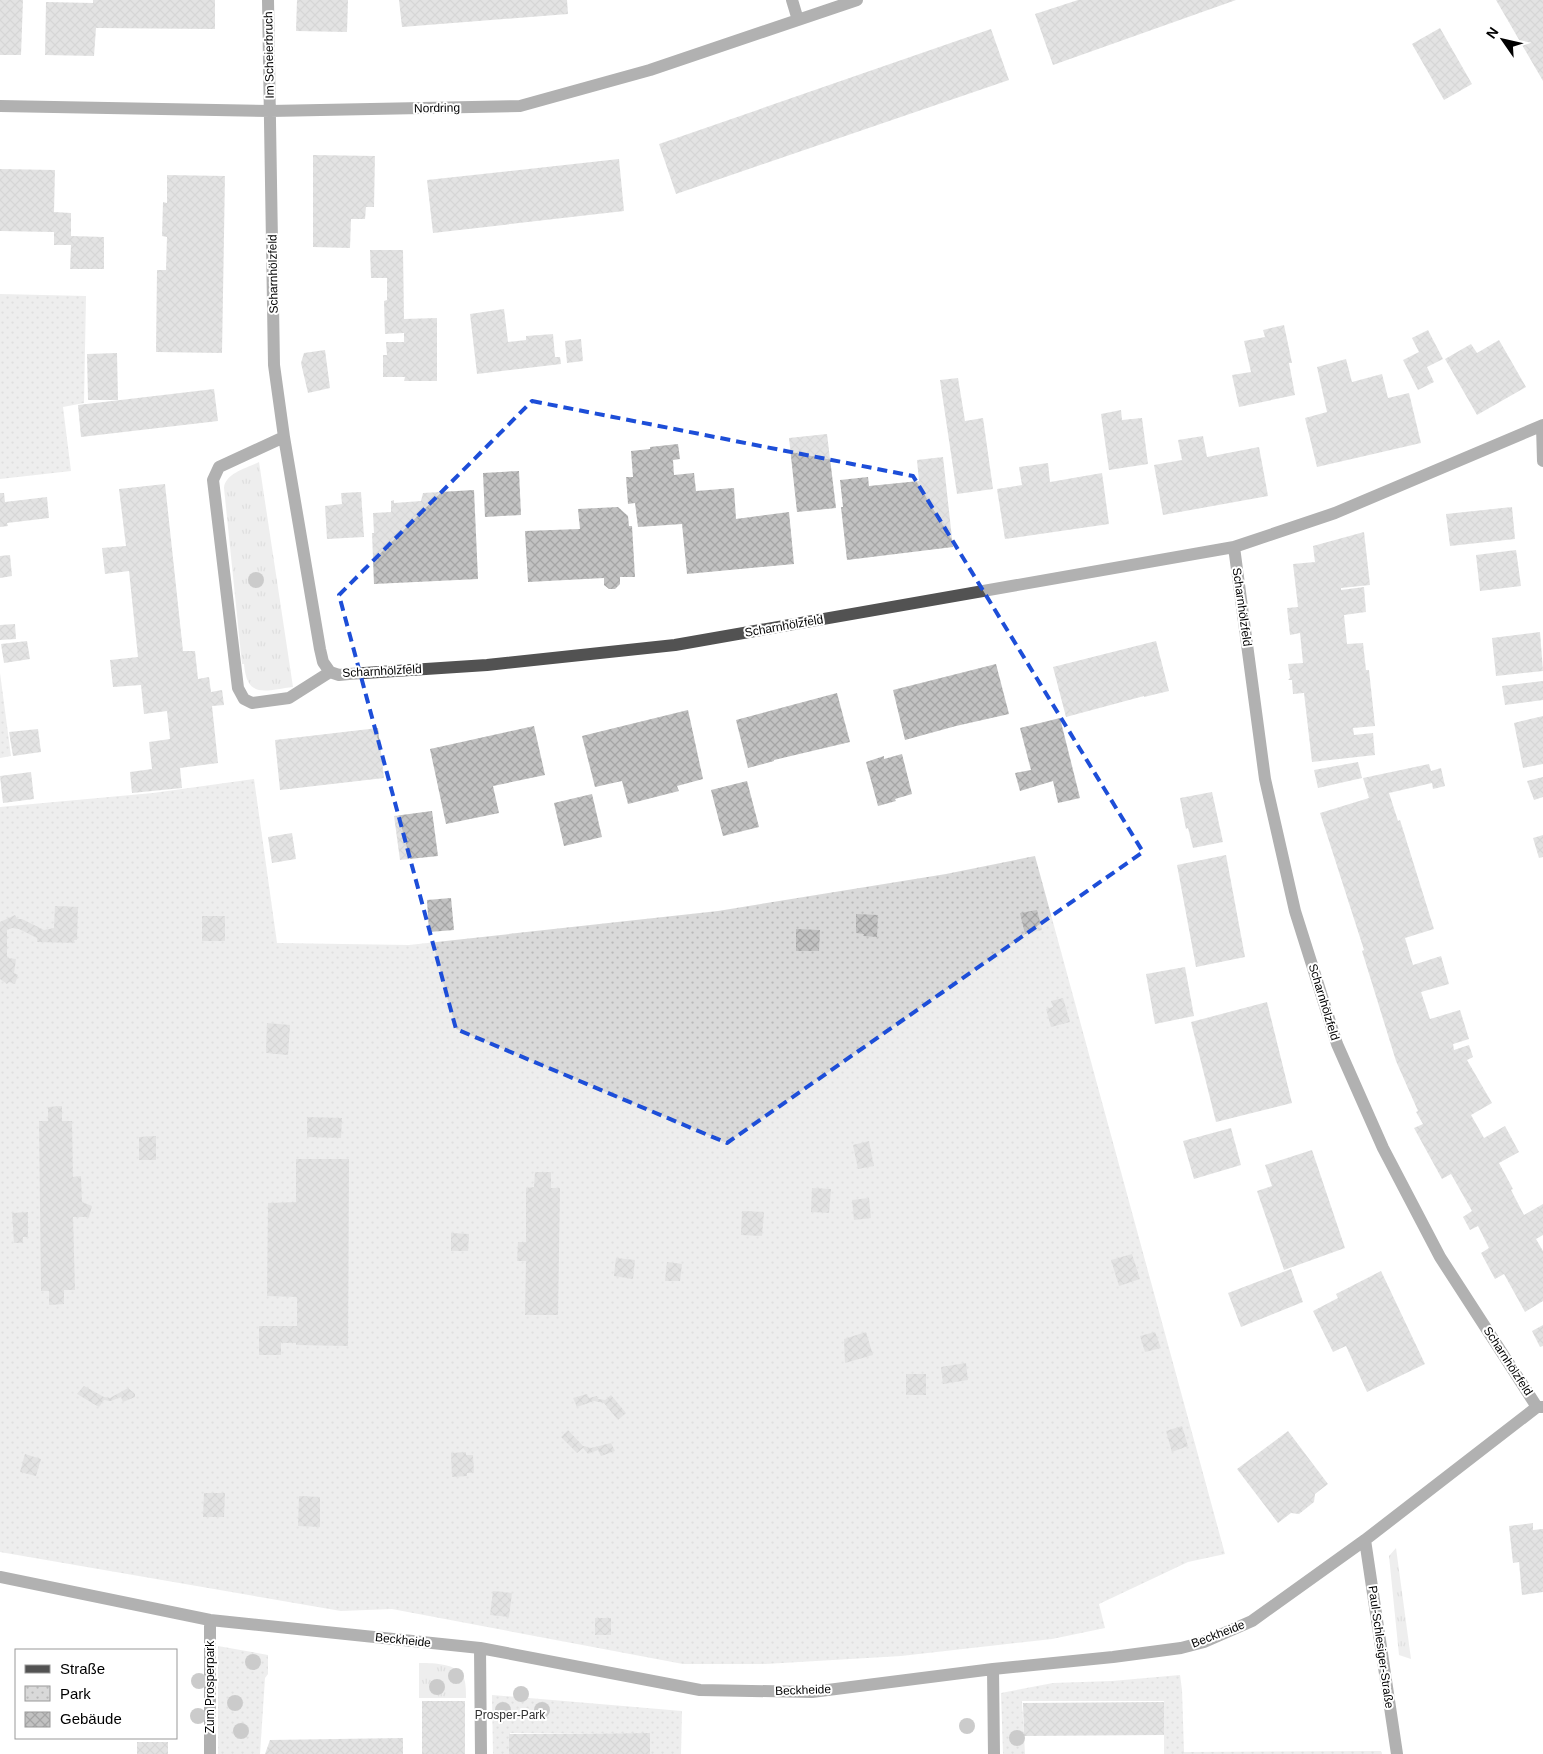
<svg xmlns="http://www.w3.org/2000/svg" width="1543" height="1754" font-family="Arial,sans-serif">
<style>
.grass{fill:url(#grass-tufts)}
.park{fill:url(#park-dots)}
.building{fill:url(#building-cross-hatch)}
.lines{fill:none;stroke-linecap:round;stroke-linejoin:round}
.minor{stroke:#525252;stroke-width:12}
.tree{fill:#8d8d8d}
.marked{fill:none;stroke:#1d4ed8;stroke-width:4;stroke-dasharray:10 6;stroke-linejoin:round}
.labels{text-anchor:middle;stroke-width:4;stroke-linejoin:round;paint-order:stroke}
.street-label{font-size:12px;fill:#000;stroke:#fff}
.park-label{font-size:12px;fill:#303030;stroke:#fff}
</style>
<defs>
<pattern id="grass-tufts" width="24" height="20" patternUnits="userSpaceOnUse" patternTransform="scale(1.25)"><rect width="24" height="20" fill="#d9d9d9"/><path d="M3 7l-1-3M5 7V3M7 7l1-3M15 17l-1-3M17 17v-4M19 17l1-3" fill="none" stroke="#b8b8b8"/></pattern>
<pattern id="park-dots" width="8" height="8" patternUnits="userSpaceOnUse" patternTransform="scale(1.25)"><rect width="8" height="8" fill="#d9d9d9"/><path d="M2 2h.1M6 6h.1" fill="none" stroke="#b8b8b8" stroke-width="1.8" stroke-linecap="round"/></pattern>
<pattern id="building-cross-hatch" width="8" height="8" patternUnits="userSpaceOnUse" patternTransform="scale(1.25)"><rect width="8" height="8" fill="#c2c2c2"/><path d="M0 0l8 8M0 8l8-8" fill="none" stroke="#a5a5a5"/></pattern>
</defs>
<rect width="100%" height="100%" fill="#fff"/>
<path class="grass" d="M 259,462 L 293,687 C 266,690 247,700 244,664 L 242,664 L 224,488 C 225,473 247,468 259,462 Z
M 1396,1548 L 1411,1659 L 1399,1655 L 1389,1556 Z
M 419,1663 C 431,1663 453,1663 462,1674 C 466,1680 466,1690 466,1698 L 419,1698 Z"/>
<path class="park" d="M 0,294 L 86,296 L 84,403 L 63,407 L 71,471 L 0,479 Z
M 0,673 L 11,756 L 0,758 Z
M 254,779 L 277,943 L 409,945 L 718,911 L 946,874 L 1035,856 L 1225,1554 L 1188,1562 L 1099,1604 L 1105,1628 L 1052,1639 L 901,1656 L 765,1664 L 683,1664 L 392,1609 L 341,1611 L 0,1552 L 0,807 L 153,793 Z
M 218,1646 L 268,1655 L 268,1674 L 265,1678 L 260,1754 L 218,1754 Z
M 1180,1675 L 1182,1690 L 1184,1752 L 1381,1751 L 1382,1754 L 1164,1754 L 1164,1701 L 1022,1701 L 1025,1754 L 1003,1754 L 1001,1693 L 1053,1683 L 1112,1681 Z
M 492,1695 L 682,1711 L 681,1754 L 650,1754 L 650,1733 L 510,1733 L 509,1754 L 493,1754 Z"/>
<path class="building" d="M 0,0 L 23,0 L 21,55 L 0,55 Z
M 93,0 L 215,0 L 215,29 L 96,28 L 94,56 L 45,55 L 46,2 L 93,3 Z
M 297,0 L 348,0 L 347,32 L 296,31 Z
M 399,0 L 567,0 L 568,14 L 402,27 Z
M 1078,0 L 1236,0 L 1053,65 L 1035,14 Z
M 1496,0 L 1543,0 L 1543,81 Z
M 1440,28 L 1472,84 L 1444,100 L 1412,44 Z
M 991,29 L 1009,80 L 676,194 L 659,144 Z
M 313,155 L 375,156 L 374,207 L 366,207 L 365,219 L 351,219 L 350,248 L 313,247 Z
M 619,159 L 624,211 L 433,233 L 427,180 Z
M 0,169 L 55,170 L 54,212 L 71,213 L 71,236 L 104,237 L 104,269 L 70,269 L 71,245 L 54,245 L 54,232 L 0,231 Z
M 167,175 L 225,176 L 222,353 L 156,352 L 157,270 L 166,270 L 167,237 L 162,236 L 163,202 L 167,203 Z
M 370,250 L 403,250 L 404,319 L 437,318 L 437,381 L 404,381 L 405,377 L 383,377 L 383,355 L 387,355 L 386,342 L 404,342 L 404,333 L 385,334 L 384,301 L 387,300 L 387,278 L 371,278 Z
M 504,309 L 508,342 L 526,340 L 526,336 L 553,334 L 555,357 L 560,357 L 561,364 L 477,374 L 470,314 Z
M 1284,325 L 1292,363 L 1289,363 L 1295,395 L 1239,407 L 1232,375 L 1251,372 L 1244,341 L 1265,337 L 1263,330 Z
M 1428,330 L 1443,359 L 1427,367 L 1434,382 L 1418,390 L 1403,360 L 1419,352 L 1412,338 Z
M 581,339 L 583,361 L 567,363 L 565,341 Z
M 1499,340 L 1526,387 L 1477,415 L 1445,359 L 1471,344 L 1477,353 Z
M 325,350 L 330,388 L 308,393 L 301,363 L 304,353 Z
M 117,353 L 118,400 L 88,400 L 87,354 Z
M 1346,359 L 1352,382 L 1382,374 L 1388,398 L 1409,393 L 1421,443 L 1317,467 L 1305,418 L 1327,412 L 1317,367 Z
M 958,378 L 965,421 L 983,418 L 993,489 L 957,494 L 940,380 Z
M 214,389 L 218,421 L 81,437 L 78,405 Z
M 1121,410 L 1122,420 L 1142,418 L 1148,464 L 1109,470 L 1101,414 Z
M 827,434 L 836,508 L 797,512 L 789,438 Z
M 1203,436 L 1207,457 L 1259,447 L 1268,496 L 1163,515 L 1154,465 L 1182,460 L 1178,440 Z
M 678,444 L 680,459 L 673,460 L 674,475 L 694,473 L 696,491 L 734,488 L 736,519 L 789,512 L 794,564 L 687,574 L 682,524 L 638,527 L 635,503 L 628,504 L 626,477 L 633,477 L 631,451 L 650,449 L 650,447 Z
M 943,457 L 953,547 L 847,560 L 841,507 L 843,507 L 840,480 L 868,477 L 869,486 L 919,481 L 917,460 Z
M 1048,463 L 1050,482 L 1102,473 L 1109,524 L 1005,539 L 997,489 L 1022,485 L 1019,467 Z
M 519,471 L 521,515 L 485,517 L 483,473 Z
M 165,484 L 183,651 L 195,651 L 198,679 L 209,677 L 211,692 L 222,690 L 224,705 L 212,706 L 218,763 L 180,768 L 182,788 L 132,793 L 130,772 L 152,769 L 149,742 L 170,739 L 167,711 L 144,714 L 141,685 L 113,687 L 110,660 L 138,657 L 129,571 L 105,574 L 102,548 L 126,546 L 119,489 Z
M 474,490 L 478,579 L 374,584 L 372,533 L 374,533 L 373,513 L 391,512 L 391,501 L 394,500 L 394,503 L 421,501 L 423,493 Z
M 361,492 L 364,537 L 327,539 L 325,506 L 342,504 L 341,493 Z
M 0,493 L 4,493 L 5,502 L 47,497 L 49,518 L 7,523 L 8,526 L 0,527 Z
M 618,507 L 628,516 L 629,526 L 632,526 L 635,577 L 620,577 L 620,584 L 615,589 L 609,589 L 604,585 L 604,578 L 528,582 L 525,531 L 580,529 L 578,509 Z
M 1512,507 L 1515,539 L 1450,546 L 1446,514 Z
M 1364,532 L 1370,585 L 1341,588 L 1341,590 L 1364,587 L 1366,612 L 1344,615 L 1347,644 L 1363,643 L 1366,670 L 1369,670 L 1375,726 L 1353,728 L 1354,735 L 1373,733 L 1375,755 L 1312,762 L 1304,693 L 1293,694 L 1292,680 L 1288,680 L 1290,678 L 1288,664 L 1303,663 L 1300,633 L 1290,635 L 1287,608 L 1298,607 L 1293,564 L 1315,562 L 1313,546 Z
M 1516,550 L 1521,586 L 1480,591 L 1476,555 Z
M 10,555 L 12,576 L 0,578 L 0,556 Z
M 15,624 L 16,639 L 0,640 L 0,625 Z
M 1540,632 L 1543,671 L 1496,676 L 1492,638 Z
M 27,641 L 30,659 L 4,663 L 1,644 Z
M 1156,641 L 1169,691 L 1144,697 L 1144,696 L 1066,717 L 1053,667 Z
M 996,664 L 1009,714 L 956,726 L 905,740 L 893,690 Z
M 1543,681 L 1543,700 L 1505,705 L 1502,686 Z
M 837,693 L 850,742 L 774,760 L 774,761 L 748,768 L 736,720 Z
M 688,710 L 703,779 L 677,786 L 679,791 L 628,804 L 622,781 L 595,787 L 582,736 Z
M 1543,716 L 1543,764 L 1523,768 L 1514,723 Z
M 1060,718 L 1080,798 L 1058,803 L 1053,781 L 1020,791 L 1015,773 L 1031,770 L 1020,728 Z
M 534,726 L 545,775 L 493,786 L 499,813 L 446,824 L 430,749 Z
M 378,728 L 384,778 L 280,790 L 275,740 Z
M 38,729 L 41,752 L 13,756 L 9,732 Z
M 902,754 L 912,794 L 895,799 L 896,801 L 878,806 L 866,762 L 884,756 L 884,759 Z
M 1358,762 L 1362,778 L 1318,788 L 1314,770 Z
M 1429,764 L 1431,771 L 1441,768 L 1445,786 L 1433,789 L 1432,783 L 1389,793 L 1398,821 L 1400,820 L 1434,929 L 1405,938 L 1413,965 L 1441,956 L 1449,984 L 1421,992 L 1430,1019 L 1460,1010 L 1469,1039 L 1453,1044 L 1454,1050 L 1469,1045 L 1473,1057 L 1467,1060 L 1492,1103 L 1471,1115 L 1484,1138 L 1505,1126 L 1519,1152 L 1499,1163 L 1513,1189 L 1511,1190 L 1524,1215 L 1543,1204 L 1543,1235 L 1536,1239 L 1543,1251 L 1543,1301 L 1525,1312 L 1504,1274 L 1495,1279 L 1481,1253 L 1489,1248 L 1478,1226 L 1470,1230 L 1463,1217 L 1472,1211 L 1451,1174 L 1442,1179 L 1414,1128 L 1423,1124 L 1416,1112 L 1418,1111 L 1396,1061 L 1362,951 L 1364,950 L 1320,813 L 1369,798 L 1363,778 Z
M 31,772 L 34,799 L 3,803 L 0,776 Z
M 1543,777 L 1543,797 L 1534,800 L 1527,781 Z
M 747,781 L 759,827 L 723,836 L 711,790 Z
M 1212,792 L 1223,842 L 1193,848 L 1188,828 L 1186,829 L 1180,798 Z
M 592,794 L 602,837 L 564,846 L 554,803 Z
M 432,811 L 438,856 L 400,860 L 394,816 Z
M 292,833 L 296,859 L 272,863 L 268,837 Z
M 1543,835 L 1543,857 L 1539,858 L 1533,838 Z
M 1226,855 L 1245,957 L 1196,967 L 1177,865 Z
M 451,898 L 454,930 L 429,932 L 427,900 Z
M 55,906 L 78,907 L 77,940 L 74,940 L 75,943 L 37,942 L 37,938 L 19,929 L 12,928 L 7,930 L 7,958 L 16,959 L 14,973 L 18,975 L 15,984 L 9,982 L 7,984 L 0,979 L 0,922 L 15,915 L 17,919 L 22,919 L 44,930 L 54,928 Z
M 1037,910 L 1042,930 L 1025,934 L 1020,913 Z
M 856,914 L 878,915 L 877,937 L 863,936 L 864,934 L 856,933 Z
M 202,916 L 225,916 L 225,941 L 202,941 Z
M 796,929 L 820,930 L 819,951 L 796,951 Z
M 1185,967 L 1194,1016 L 1155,1024 L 1146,974 Z
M 1063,998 L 1070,1022 L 1051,1027 L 1046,1009 L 1053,1007 L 1051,1001 Z
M 1267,1002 L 1292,1103 L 1216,1122 L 1191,1022 Z
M 267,1023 L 290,1025 L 288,1055 L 266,1053 Z
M 62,1106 L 62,1121 L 72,1121 L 73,1177 L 81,1176 L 82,1202 L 92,1206 L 89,1217 L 73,1217 L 75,1290 L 64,1290 L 64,1304 L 49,1305 L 49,1291 L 41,1291 L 39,1121 L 48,1121 L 48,1107 Z
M 307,1117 L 342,1118 L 341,1138 L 307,1137 Z
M 1231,1128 L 1241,1165 L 1194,1179 L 1183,1141 Z
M 156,1136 L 156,1160 L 139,1160 L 139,1137 Z
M 869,1141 L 874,1166 L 858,1169 L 853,1145 Z
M 1312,1150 L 1345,1248 L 1284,1270 L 1257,1191 L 1272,1186 L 1265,1165 Z
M 296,1159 L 349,1159 L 348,1346 L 296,1345 L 296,1343 L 281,1343 L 281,1355 L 259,1355 L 259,1326 L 297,1326 L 297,1297 L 267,1296 L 268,1203 L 296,1202 Z
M 535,1172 L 551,1172 L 551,1188 L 560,1188 L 558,1315 L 525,1315 L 526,1261 L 517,1261 L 518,1242 L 526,1242 L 526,1188 L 534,1187 Z
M 812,1188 L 831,1189 L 829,1213 L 811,1212 Z
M 869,1198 L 871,1218 L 854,1220 L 852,1200 Z
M 742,1211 L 764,1212 L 762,1236 L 741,1235 Z
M 28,1212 L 28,1237 L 23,1237 L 23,1243 L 14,1243 L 12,1213 Z
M 451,1233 L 469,1234 L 468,1251 L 451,1251 Z
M 1132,1254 L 1140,1279 L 1119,1286 L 1111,1260 Z
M 616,1258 L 635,1260 L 633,1279 L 614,1276 Z
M 667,1262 L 682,1264 L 680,1281 L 665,1281 Z
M 1291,1269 L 1303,1302 L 1241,1327 L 1228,1293 Z
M 1381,1271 L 1425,1364 L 1367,1392 L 1346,1346 L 1333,1352 L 1313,1311 L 1338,1298 L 1336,1294 Z
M 1543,1325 L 1543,1346 L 1540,1347 L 1532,1331 Z
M 866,1332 L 873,1355 L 845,1363 L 844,1339 Z
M 1155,1332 L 1161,1348 L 1145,1352 L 1140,1336 Z
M 966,1363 L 968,1380 L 943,1384 L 941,1367 Z
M 906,1374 L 926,1374 L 926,1395 L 906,1395 Z
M 84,1386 L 104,1397 L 110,1398 L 128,1388 L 135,1394 L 135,1397 L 123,1402 L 121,1397 L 111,1401 L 104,1400 L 99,1407 L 77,1394 Z
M 587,1394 L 589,1398 L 597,1396 L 598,1399 L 605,1400 L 611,1395 L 626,1413 L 618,1420 L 604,1403 L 594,1401 L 577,1407 L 573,1398 Z
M 1182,1426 L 1188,1446 L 1172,1452 L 1166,1431 Z
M 568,1430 L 583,1446 L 591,1448 L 611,1443 L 615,1451 L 601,1456 L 598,1450 L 588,1454 L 583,1448 L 577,1453 L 561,1437 Z
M 1288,1431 L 1328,1484 L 1315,1494 L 1314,1502 L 1299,1514 L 1291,1513 L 1278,1523 L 1237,1469 Z
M 466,1452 L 466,1455 L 473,1455 L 474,1473 L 467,1473 L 467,1476 L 452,1477 L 451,1453 Z
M 25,1454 L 41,1459 L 36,1476 L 20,1472 Z
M 204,1493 L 225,1493 L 224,1517 L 203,1517 Z
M 299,1496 L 320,1497 L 320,1527 L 298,1526 Z
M 1533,1523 L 1533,1530 L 1543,1529 L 1543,1592 L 1522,1595 L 1519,1562 L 1513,1563 L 1509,1526 Z
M 493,1591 L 512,1593 L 509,1617 L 490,1615 Z
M 595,1618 L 611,1618 L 611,1635 L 595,1635 Z
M 422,1701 L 465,1701 L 465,1754 L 422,1754 Z
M 1164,1702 L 1164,1735 L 1024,1736 L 1023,1703 Z
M 650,1733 L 650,1754 L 509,1754 L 509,1734 Z
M 403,1738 L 403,1754 L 265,1754 L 270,1740 Z
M 137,1742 L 168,1742 L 168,1754 L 137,1754 Z"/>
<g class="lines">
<path class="minor" d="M 268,0 L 274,365 L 284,437 L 320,649 L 323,662 L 330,672 L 339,675 L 349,674 L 487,665 L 675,645 L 1234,547 L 1265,779 L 1295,911 L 1337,1044 L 1383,1148 L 1440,1257 L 1537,1407 L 1543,1407
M 792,0 L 798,20
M 0,106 L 270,111 L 520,106 L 650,70 L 857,0
M 1542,426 L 1543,461
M 284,437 L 219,467 L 213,480 L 238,688 L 244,699 L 252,703 L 289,698 L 330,672
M 1234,547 L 1335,513 L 1543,425
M 1365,1540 L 1397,1754
M 0,1577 L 210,1620 L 480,1648 L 700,1690 L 812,1692 L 993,1669 L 1113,1657 L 1181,1648 L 1204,1642 L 1252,1621 L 1365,1540 L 1537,1407
M 480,1648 L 481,1754
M 993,1669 L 994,1754
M 210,1754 L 210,1620"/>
</g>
<g class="tree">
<circle cx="256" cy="580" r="8"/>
<circle cx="253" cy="1662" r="8"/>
<circle cx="456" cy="1676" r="8"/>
<circle cx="199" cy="1681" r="8"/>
<circle cx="437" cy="1687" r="8"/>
<circle cx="521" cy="1694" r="8"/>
<circle cx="235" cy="1703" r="8"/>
<circle cx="503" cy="1710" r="8"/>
<circle cx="542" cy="1710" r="8"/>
<circle cx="198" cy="1716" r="8"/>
<circle cx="967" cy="1726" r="8"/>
<circle cx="241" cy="1731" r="8"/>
<circle cx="1017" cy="1738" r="8"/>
</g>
<path d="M0 0H1543V1754H0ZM 532,401 L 913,476 L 1143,852 L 727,1143 L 456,1029 L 339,595 Z" fill="#fff" fill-opacity=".55" fill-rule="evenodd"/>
<path class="marked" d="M 532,401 L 913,476 L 1143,852 L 727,1143 L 456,1029 L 339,595 Z"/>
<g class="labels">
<g class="street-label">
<text transform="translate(269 55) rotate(-91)" y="4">Im Scheierbruch</text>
<text transform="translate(437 108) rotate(-1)" y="4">Nordring</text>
<text transform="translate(273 274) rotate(-91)" y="4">Scharnhölzfeld</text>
<text transform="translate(1242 607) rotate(82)" y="4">Scharnhölzfeld</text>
<text transform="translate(784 626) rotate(-10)" y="4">Scharnhölzfeld</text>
<text transform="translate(382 671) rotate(-3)" y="4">Scharnhölzfeld</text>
<text transform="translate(1324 1002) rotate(73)" y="4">Scharnhölzfeld</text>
<text transform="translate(1508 1361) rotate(57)" y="4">Scharnhölzfeld</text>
<text transform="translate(1218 1634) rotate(-21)" y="4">Beckheide</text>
<text transform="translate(403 1640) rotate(6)" y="4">Beckheide</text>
<text transform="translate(1381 1647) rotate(82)" y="4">Paul-Schlesiger-Straße</text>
<text transform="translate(210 1687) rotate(-90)" y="4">Zum Prosperpark</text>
<text transform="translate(803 1690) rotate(-2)" y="4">Beckheide</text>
</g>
<g class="park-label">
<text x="510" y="1719">Prosper-Park</text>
</g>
</g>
<rect x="15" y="1649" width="162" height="90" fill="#ffffff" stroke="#999999"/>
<rect x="25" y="1665" width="25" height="8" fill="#525252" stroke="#999999"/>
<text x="60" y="1674" font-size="15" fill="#000000">Straße</text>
<rect x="25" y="1686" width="25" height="15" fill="url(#park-dots)" stroke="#999999"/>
<text x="60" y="1699" font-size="15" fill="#000000">Park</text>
<rect x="25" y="1712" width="25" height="15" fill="url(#building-cross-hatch)" stroke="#999999"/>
<text x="60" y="1724" font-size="15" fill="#000000">Gebäude</text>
<g transform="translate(1503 40) rotate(304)" stroke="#ffffff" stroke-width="4" paint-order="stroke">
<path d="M0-4L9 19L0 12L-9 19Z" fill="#000000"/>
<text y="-8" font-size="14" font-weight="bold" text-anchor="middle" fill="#000000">N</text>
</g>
</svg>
